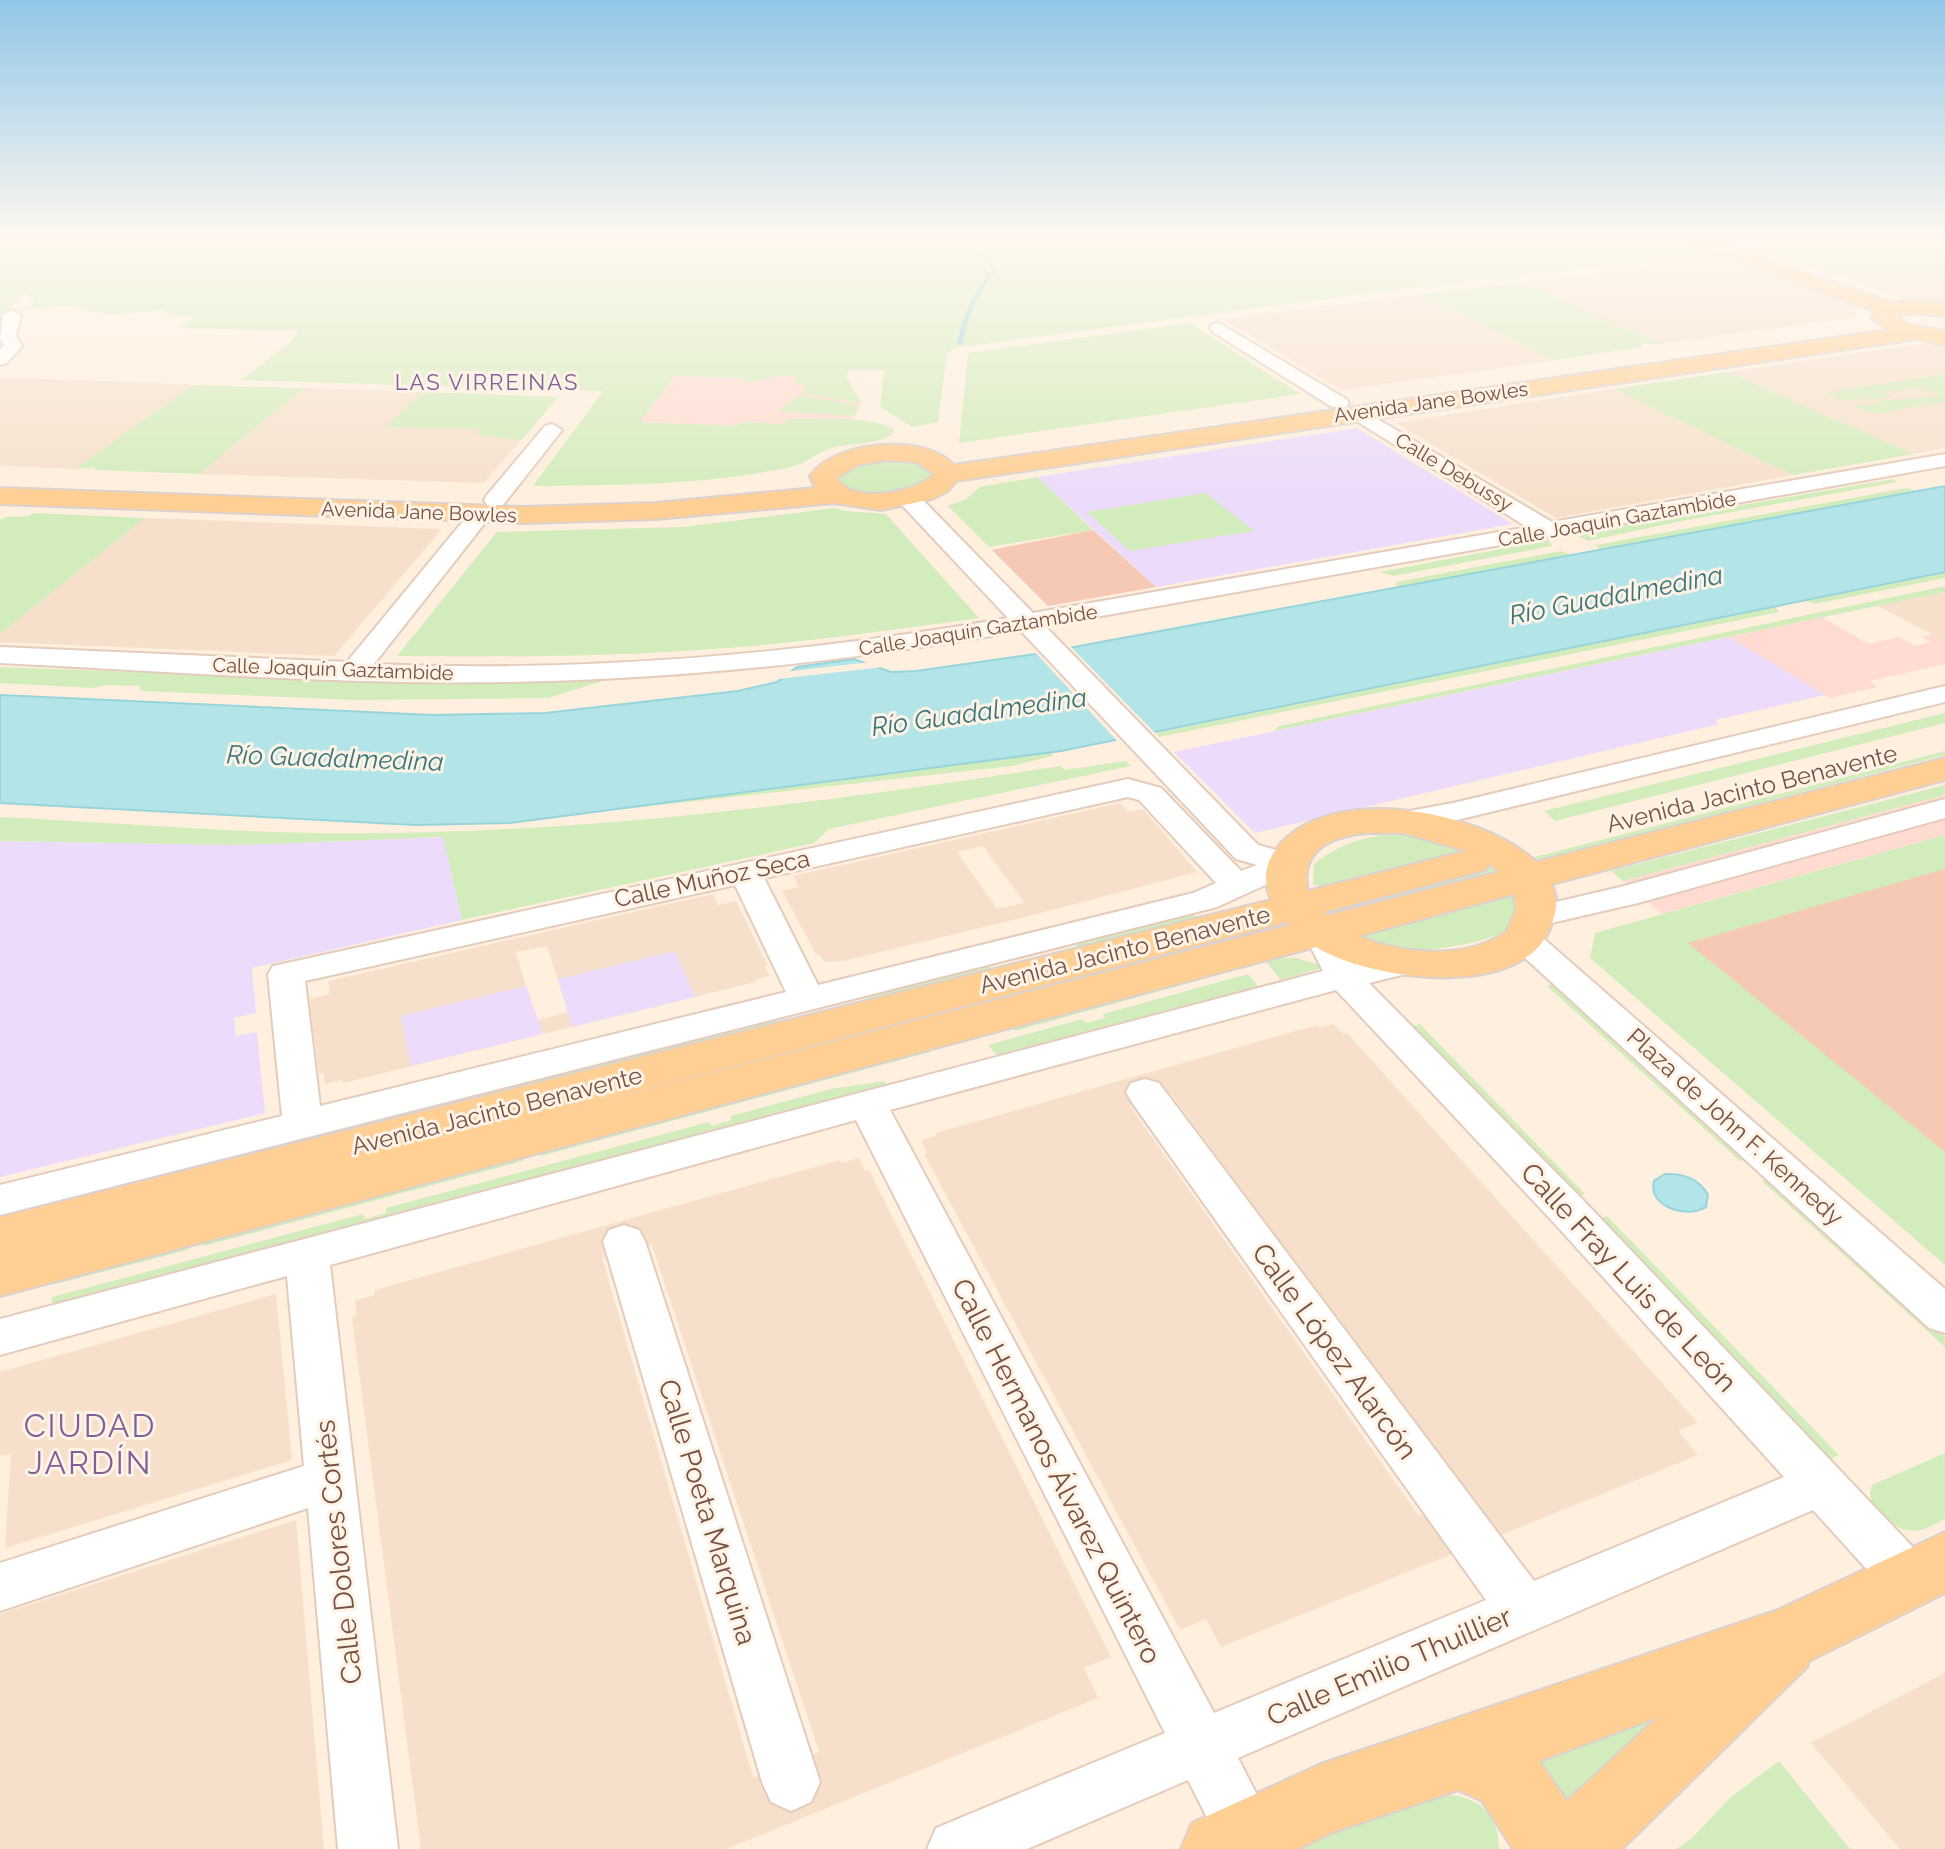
<svg xmlns="http://www.w3.org/2000/svg" width="1945" height="1849" font-family="Raleway,sans-serif">
<style>
.residential{fill:#f6e0cc;fill-rule:evenodd}
.commercial{fill:#ffdbd1}
.education{fill:#ecdbfa}
.green{fill:#d3ecbc}
.water{fill:#b2e4e8;stroke:#97d5db;stroke-width:2}
.pier{fill:#feefde}
.lines{fill:none;stroke-linecap:round;stroke-linejoin:round}
.stream{fill:#97d5db;fill-rule:evenodd}
.building{fill:#f5c9b4}
.minor-casing{stroke:#e4ccbd;stroke-width:4}
.major-casing{stroke:#dbd2cf;stroke-width:4}
.minor{fill:#fff;fill-rule:evenodd}
.major{fill:#ffcf94;fill-rule:evenodd}
.labels{text-anchor:middle;stroke-width:6;stroke-linejoin:round;paint-order:stroke}
.far-street-label{font-size:20px;fill:#755245;stroke:#fff3e6}
.far-neighbourhood-label{font-size:22px;letter-spacing:2px;fill:#816099;stroke:#fff3e6}
.street-label{font-size:24px;fill:#755245;stroke:#fff3e6}
.water-label{font-size:26px;font-style:italic;fill:#38767c;stroke:#fff3e6}
.near-street-label{font-size:28px;fill:#755245;stroke:#fff3e6}
.near-neighbourhood-label{font-size:32px;letter-spacing:2px;fill:#816099;stroke:#fff3e6}
</style>
<rect width="100%" height="100%" fill="#feefde"/>
<path class="residential" d="M 1726,257 L 1860,306 L 1855,311 L 1855,317 L 1662,344 L 1522,282 Z
M 1830,273 L 1895,273 L 1945,278 L 1945,303 L 1905,300 Z
M 1418,294 L 1554,360 L 1341,390 L 1223,319 Z
M 1927,343 L 1945,345 L 1945,448 L 1913,454 L 1728,372 Z
M 0,378 L 98,381 L 193,385 L 75,469 L 53,468 L 0,466 Z
M 304,388 L 558,397 L 484,483 L 199,474 Z
M 1614,389 L 1793,475 L 1556,518 L 1396,423 Z
M 145,518 L 442,529 L 334,656 L 0,642 L 0,634 Z
M 1945,592 L 1945,641 L 1878,606 Z
M 1120,803 L 1128,812 L 1143,809 L 1197,872 L 1033,915 L 843,961 L 825,962 L 819,954 L 816,954 L 782,891 L 799,887 L 793,876 ZM 983,846 L 1024,902 L 1023,903 L 997,909 L 957,852 Z
M 713,894 L 718,905 L 736,901 L 768,966 L 765,967 L 769,976 L 755,980 L 755,982 L 343,1083 L 342,1080 L 325,1084 L 324,1073 L 319,1074 L 309,999 L 330,994 L 328,981 ZM 547,946 L 568,1012 L 536,1021 L 516,952 Z
M 1333,1024 L 1343,1034 L 1347,1033 L 1698,1423 L 1678,1431 L 1698,1455 L 1491,1539 L 1384,1384 L 1171,1094 L 1130,1106 L 1418,1515 L 1425,1514 L 1462,1550 L 1221,1647 L 1206,1619 L 1180,1630 L 924,1154 L 927,1153 L 921,1140 L 936,1136 L 936,1133 L 1119,1081 L 1317,1025 L 1320,1028 Z
M 859,1158 L 865,1171 L 869,1170 L 1111,1657 L 1084,1668 L 1098,1698 L 726,1849 L 421,1849 L 352,1318 L 357,1315 L 355,1300 L 375,1295 L 375,1290 L 840,1160 L 842,1163 ZM 652,1245 L 819,1752 L 811,1755 L 816,1773 L 753,1777 L 602,1258 Z
M 276,1294 L 292,1460 L 5,1548 L 11,1454 L 0,1456 L 0,1372 Z
M 296,1520 L 324,1849 L 0,1849 L 0,1614 Z
M 1945,1673 L 1945,1849 L 1900,1849 L 1811,1743 Z"/>
<path class="commercial" d="M 850,370 L 845,376 L 847,381 L 856,398 L 862,402 L 852,421 L 787,419 L 785,424 L 742,422 L 740,426 L 640,422 L 675,376 L 736,378 Z
M 1822,617 L 1868,644 L 1899,637 L 1915,646 L 1930,642 L 1922,637 L 1931,634 L 1945,641 L 1945,664 L 1870,681 L 1877,687 L 1830,698 L 1729,637 Z
M 1945,795 L 1945,835 L 1662,914 L 1623,881 Z"/>
<path class="education" d="M 1357,428 L 1513,524 L 1156,587 L 1037,477 Z
M 1729,637 L 1825,695 L 1715,720 L 1719,724 L 1255,833 L 1174,752 Z
M 443,837 L 462,920 L 252,968 L 256,1013 L 234,1018 L 236,1036 L 257,1032 L 265,1113 L 0,1177 L 0,841 L 240,845 Z
M 675,951 L 695,997 L 572,1027 L 558,979 Z
M 526,986 L 543,1034 L 411,1066 L 401,1016 Z"/>
<path class="green" d="M 0,239 L 1679,239 L 1717,253 L 1340,297 L 954,348 L 947,353 L 938,422 L 912,427 L 880,407 L 884,370 L 850,370 L 846,376 L 860,401 L 858,403 L 802,393 L 806,386 L 793,381 L 797,378 C 779,370 762,383 744,382 L 744,378 L 675,376 L 640,422 L 739,426 L 742,422 L 785,424 L 787,419 C 815,420 873,414 894,430 L 893,433 C 877,446 855,442 835,447 C 819,451 804,465 791,467 C 707,485 618,485 533,486 L 603,391 L 241,380 L 288,344 L 298,331 L 179,328 L 194,317 L 169,316 L 164,310 L 110,315 L 70,306 L 27,309 L 24,309 L 36,297 L 22,294 L 0,321 Z
M 1741,239 L 1945,239 L 1945,278 L 1895,273 L 1830,273 L 1757,249 Z
M 1522,282 L 1662,344 L 1641,344 L 1644,347 L 1554,360 L 1418,294 Z
M 1190,323 L 1300,394 L 959,443 L 968,353 Z
M 1728,372 L 1913,454 L 1793,475 L 1614,389 Z
M 1945,374 L 1945,402 L 1875,414 L 1854,406 L 1878,405 L 1873,402 C 1898,398 1918,401 1940,395 C 1916,385 1908,388 1886,392 L 1893,396 L 1868,400 L 1861,397 L 1846,402 L 1825,393 Z
M 193,385 L 304,388 L 199,474 L 94,470 L 96,467 L 75,469 Z
M 423,392 L 558,397 L 522,440 L 477,435 L 480,429 L 386,427 Z
M 799,395 L 860,406 L 854,416 L 778,411 Z
M 881,459 C 901,460 917,460 932,474 L 929,483 C 899,492 863,505 839,479 C 847,462 864,462 881,459 Z
M 1037,477 L 1093,530 L 989,547 L 948,506 L 966,499 L 980,487 Z
M 1893,479 L 1897,482 L 1677,522 L 1588,541 L 1574,534 Z
M 1907,488 L 1918,491 L 1600,550 L 1596,545 Z
M 1206,493 L 1254,531 L 1130,551 L 1087,512 Z
M 835,508 L 845,511 L 886,514 L 979,618 C 891,630 803,643 713,649 C 608,657 503,657 397,656 L 497,532 L 683,527 Z
M 33,513 L 145,518 L 0,634 L 0,520 C 10,513 23,521 33,513 Z
M 1549,540 L 1552,546 L 1393,576 L 1380,572 Z
M 1561,551 L 1571,555 L 1398,587 L 1396,582 Z
M 1945,572 L 1945,578 L 1815,604 L 1805,601 Z
M 1945,586 L 1945,592 L 1274,731 L 1279,726 Z
M 1775,607 L 1779,612 L 1159,737 L 1156,733 Z
M 0,667 L 409,682 L 606,680 L 548,698 L 356,700 L 141,691 L 140,686 L 105,685 L 95,688 L 0,683 Z
M 1945,713 L 1945,723 L 1555,821 L 1544,811 Z
M 1945,751 L 1945,755 L 1530,863 L 1527,859 Z
M 1053,752 L 1052,756 L 1013,766 L 578,814 Z
M 1126,761 L 1131,766 L 829,829 L 814,843 L 462,920 L 443,837 L 240,845 L 0,841 L 0,817 C 105,822 209,831 314,833 C 564,837 814,804 1060,766 L 1065,770 Z
M 1945,785 L 1945,795 L 1623,881 L 1611,871 Z
M 1416,832 L 1472,851 L 1332,886 L 1313,885 L 1314,864 C 1345,839 1377,834 1416,832 Z
M 1945,835 L 1945,1265 L 1590,958 L 1595,933 Z
M 1491,868 L 1499,870 L 1340,911 L 1330,909 Z
M 1520,890 L 1515,927 C 1482,946 1388,964 1359,933 Z
M 1189,908 L 1198,919 L 1079,949 L 1070,938 Z
M 1292,920 L 1296,923 L 48,1247 L 0,1252 Z
M 1263,958 L 1297,958 L 1325,967 L 1281,980 Z
M 984,960 L 993,970 L 867,1003 L 860,992 Z
M 1227,964 L 1233,971 L 1015,1031 L 1010,1024 Z
M 1248,974 L 1259,987 L 998,1057 L 988,1045 L 1082,1019 L 1086,1023 L 1105,1018 L 1103,1014 Z
M 1553,984 L 1747,1158 L 1740,1161 L 1547,986 Z
M 772,1013 L 779,1026 L 50,1209 L 52,1193 Z
M 1420,1024 L 1585,1194 L 1578,1197 L 1412,1026 Z
M 927,1046 L 931,1052 L 541,1156 L 539,1152 L 523,1157 L 523,1161 L 204,1246 L 203,1242 L 188,1246 L 188,1250 L 52,1285 L 53,1275 Z
M 884,1081 L 887,1086 L 51,1312 L 52,1297 L 363,1214 L 365,1219 L 386,1213 L 386,1208 L 709,1122 L 712,1126 L 732,1120 L 730,1116 L 831,1089 Z
M 1769,1179 L 1945,1337 L 1945,1347 L 1762,1181 Z
M 1607,1216 L 1839,1455 L 1831,1459 L 1599,1219 Z
M 1945,1453 L 1945,1519 C 1938,1522 1929,1528 1921,1530 C 1897,1535 1862,1510 1872,1485 Z
M 1694,1684 L 1574,1810 L 1527,1754 Z
M 1779,1761 L 1850,1849 L 1676,1849 L 1692,1838 L 1730,1798 Z
M 1452,1795 C 1483,1800 1499,1817 1499,1849 L 1283,1849 L 1405,1805 Z"/>
<path class="water" d="M 1945,486 L 1945,572 L 1061,751 L 510,823 L 415,825 L 0,803 L 0,695 L 432,715 L 545,713 L 738,691 L 777,682 L 797,667 L 854,659 L 891,672 L 916,671 L 1036,654 Z
M 1665,1174 C 1683,1173 1700,1179 1708,1195 L 1706,1207 C 1688,1219 1647,1207 1654,1181 Z"/>
<path class="pier" d="M 1068,644 L 1159,737 L 1120,744 L 1033,650 Z
M 870,662 L 883,667 L 769,680 L 783,672 Z"/>
<g class="lines">
<path class="stream" d="M 966,239 L 970,239 L 997,270 C 979,293 968,314 963,343 L 960,345 L 957,343 C 963,314 973,292 992,270 Z"/>
</g>
<path class="building" d="M 1093,530 L 1156,587 L 1048,606 L 992,550 Z
M 1945,869 L 1945,1152 L 1688,943 Z"/>
<g class="lines">
<g class="minor-casing">
<path id="minor" d="M 12,310 L 21,315 L 16,336 L 22,346 L 7,363 L 0,365 L 0,349 L 4,345 L 0,339 L 3,315 Z
M 1219,323 L 1346,399 L 1349,403 L 1346,407 L 1332,407 L 1213,332 L 1210,328 L 1213,324 Z
M 1357,407 L 1552,522 L 1945,454 L 1945,466 L 1045,626 L 1258,845 L 1298,856 L 1303,863 L 1298,870 L 1217,907 L 0,1215 L 0,1185 L 282,1116 L 268,974 L 273,966 L 1128,779 L 1161,788 L 1241,871 L 1257,865 L 1236,859 L 1021,631 C 850,661 676,680 503,682 C 335,685 167,671 0,663 L 0,647 L 347,662 L 473,509 L 489,509 L 492,514 L 374,664 C 584,673 802,654 1008,618 L 901,504 L 898,499 L 909,492 L 917,494 L 1033,613 L 1527,527 L 1350,417 L 1347,413 L 1350,409 ZM 1128,797 L 1139,800 L 1216,883 L 1193,893 L 818,985 L 764,878 ZM 735,885 L 786,992 L 320,1106 L 305,981 Z
M 552,424 L 562,430 L 503,505 L 487,505 L 484,500 L 487,495 L 545,426 Z
M 1945,686 L 1945,702 L 1453,821 L 1404,830 L 1393,828 L 1388,821 L 1393,814 L 1453,803 Z
M 1945,799 L 1945,818 L 1638,903 L 1538,926 L 1526,923 L 1521,916 L 1526,909 L 1620,887 Z
M 1320,922 L 1332,925 L 1354,964 L 1406,952 L 1418,955 L 1424,963 L 1418,971 L 1369,983 L 1585,1202 L 1927,1562 L 1935,1579 L 1927,1596 L 1909,1603 L 1891,1596 L 1813,1510 L 1238,1758 L 1278,1836 L 1272,1849 L 1223,1849 L 1188,1780 L 1027,1849 L 927,1849 L 936,1828 L 1165,1733 L 856,1120 L 330,1265 L 398,1849 L 338,1849 L 308,1508 L 0,1611 L 0,1563 L 304,1466 L 287,1276 L 0,1355 L 0,1319 L 1323,971 L 1303,932 L 1308,925 ZM 1336,990 L 1555,1224 L 1784,1477 L 1534,1581 L 1159,1083 L 1145,1079 L 1131,1083 L 1126,1092 L 1131,1101 L 1486,1600 L 1214,1713 L 890,1110 Z
M 1524,929 L 1536,932 L 1945,1289 L 1945,1333 L 1929,1328 L 1512,946 L 1507,939 L 1512,932 Z
M 624,1225 L 639,1230 L 645,1241 L 820,1782 L 811,1802 L 791,1811 L 771,1802 L 762,1782 L 603,1241 L 609,1230 Z"/>
</g>
<g class="major-casing">
<path id="major" d="M 1683,239 L 1709,239 L 1892,303 L 1911,300 L 1945,304 L 1945,316 L 1911,313 L 1895,316 L 1907,324 L 1945,331 L 1945,345 L 1917,339 L 956,481 L 948,491 L 932,499 L 881,510 L 834,503 L 656,519 L 525,523 L 0,504 L 0,488 L 525,507 L 656,503 L 815,488 L 810,476 C 835,440 925,433 954,465 L 1888,330 L 1871,317 L 1876,311 L 1685,243 ZM 887,460 L 916,462 L 934,474 C 916,493 851,505 837,478 L 858,465 Z
M 1945,758 L 1945,780 L 1552,884 C 1558,899 1557,911 1551,926 C 1524,1002 1369,980 1316,947 L 0,1296 L 0,1217 L 1271,900 C 1263,882 1264,865 1277,848 C 1329,781 1481,810 1536,862 ZM 1368,833 L 1404,833 L 1466,851 L 1308,891 C 1299,849 1333,836 1368,833 ZM 1490,864 L 1499,872 L 1328,915 L 1324,912 L 1485,870 ZM 1514,894 L 1516,909 L 1507,931 C 1468,960 1402,955 1359,936 ZM 1287,922 L 1290,925 L 538,1117 Z
M 1945,1532 L 1945,1593 L 1809,1661 L 1807,1667 L 1622,1849 L 1513,1849 L 1482,1801 L 1458,1790 L 1333,1832 L 1298,1849 L 1181,1849 L 1192,1823 L 1321,1764 L 1778,1610 ZM 1658,1717 L 1567,1801 L 1539,1761 Z"/>
</g>
<use href="#minor" class="minor"/>
<use href="#major" class="major"/>
</g>
<linearGradient id="sky" x2="0" y2="1"><stop stop-color="#92c7e8"/><stop offset="0.48" stop-color="#fff8f0"/><stop offset="1" stop-color="#fff8f0" stop-opacity="0"/></linearGradient>
<rect width="1945" height="497" fill="url(#sky)"/>
<g class="labels">
<g class="far-street-label">
<text transform="translate(1431 402) rotate(-8)" y="7">Avenida Jane Bowles</text>
<text transform="translate(1454 472) rotate(31)" y="7">Calle Debussy</text>
<text transform="translate(419 512) rotate(2)" y="7">Avenida Jane Bowles</text>
<text transform="translate(1617 519) rotate(-10)" y="7">Calle Joaquín Gaztambide</text>
<text transform="translate(978 630) rotate(-9)" y="7">Calle Joaquín Gaztambide</text>
<text transform="translate(333 669) rotate(2)" y="7">Calle Joaquín Gaztambide</text>
</g>
<g class="far-neighbourhood-label">
<text x="487" y="390">LAS VIRREINAS</text>
</g>
<g class="street-label">
<text transform="translate(1752 789) rotate(-14)" y="8">Avenida Jacinto Benavente</text>
<text transform="translate(712 879) rotate(-12)" y="8">Calle Muñoz Seca</text>
<text transform="translate(1125 950) rotate(-14)" y="8">Avenida Jacinto Benavente</text>
<text transform="translate(497 1111) rotate(-14)" y="8">Avenida Jacinto Benavente</text>
<text transform="translate(1735 1127) rotate(42)" y="8">Plaza de John F. Kennedy</text>
</g>
<g class="water-label">
<text transform="translate(1616 595) rotate(-11)" y="9">Río Guadalmedina</text>
<text transform="translate(979 712) rotate(-8)" y="9">Río Guadalmedina</text>
<text transform="translate(335 758) rotate(2)" y="9">Río Guadalmedina</text>
</g>
<g class="near-street-label">
<text transform="translate(1629 1277) rotate(47)" y="10">Calle Fray Luis de León</text>
<text transform="translate(1335 1351) rotate(54)" y="10">Calle López Alarcón</text>
<text transform="translate(1057 1471) rotate(63)" y="10">Calle Hermanos Álvarez Quintero</text>
<text transform="translate(708 1512) rotate(73)" y="10">Calle Poeta Marquina</text>
<text transform="translate(338 1552) rotate(-96)" y="10">Calle Dolores Cortés</text>
<text transform="translate(1389 1666) rotate(-23)" y="10">Calle Emilio Thuillier</text>
</g>
<g class="near-neighbourhood-label">
<text x="90" y="1437">CIUDAD<tspan x="90" dy="37">JARDÍN</tspan></text>
</g>
</g>
</svg>
